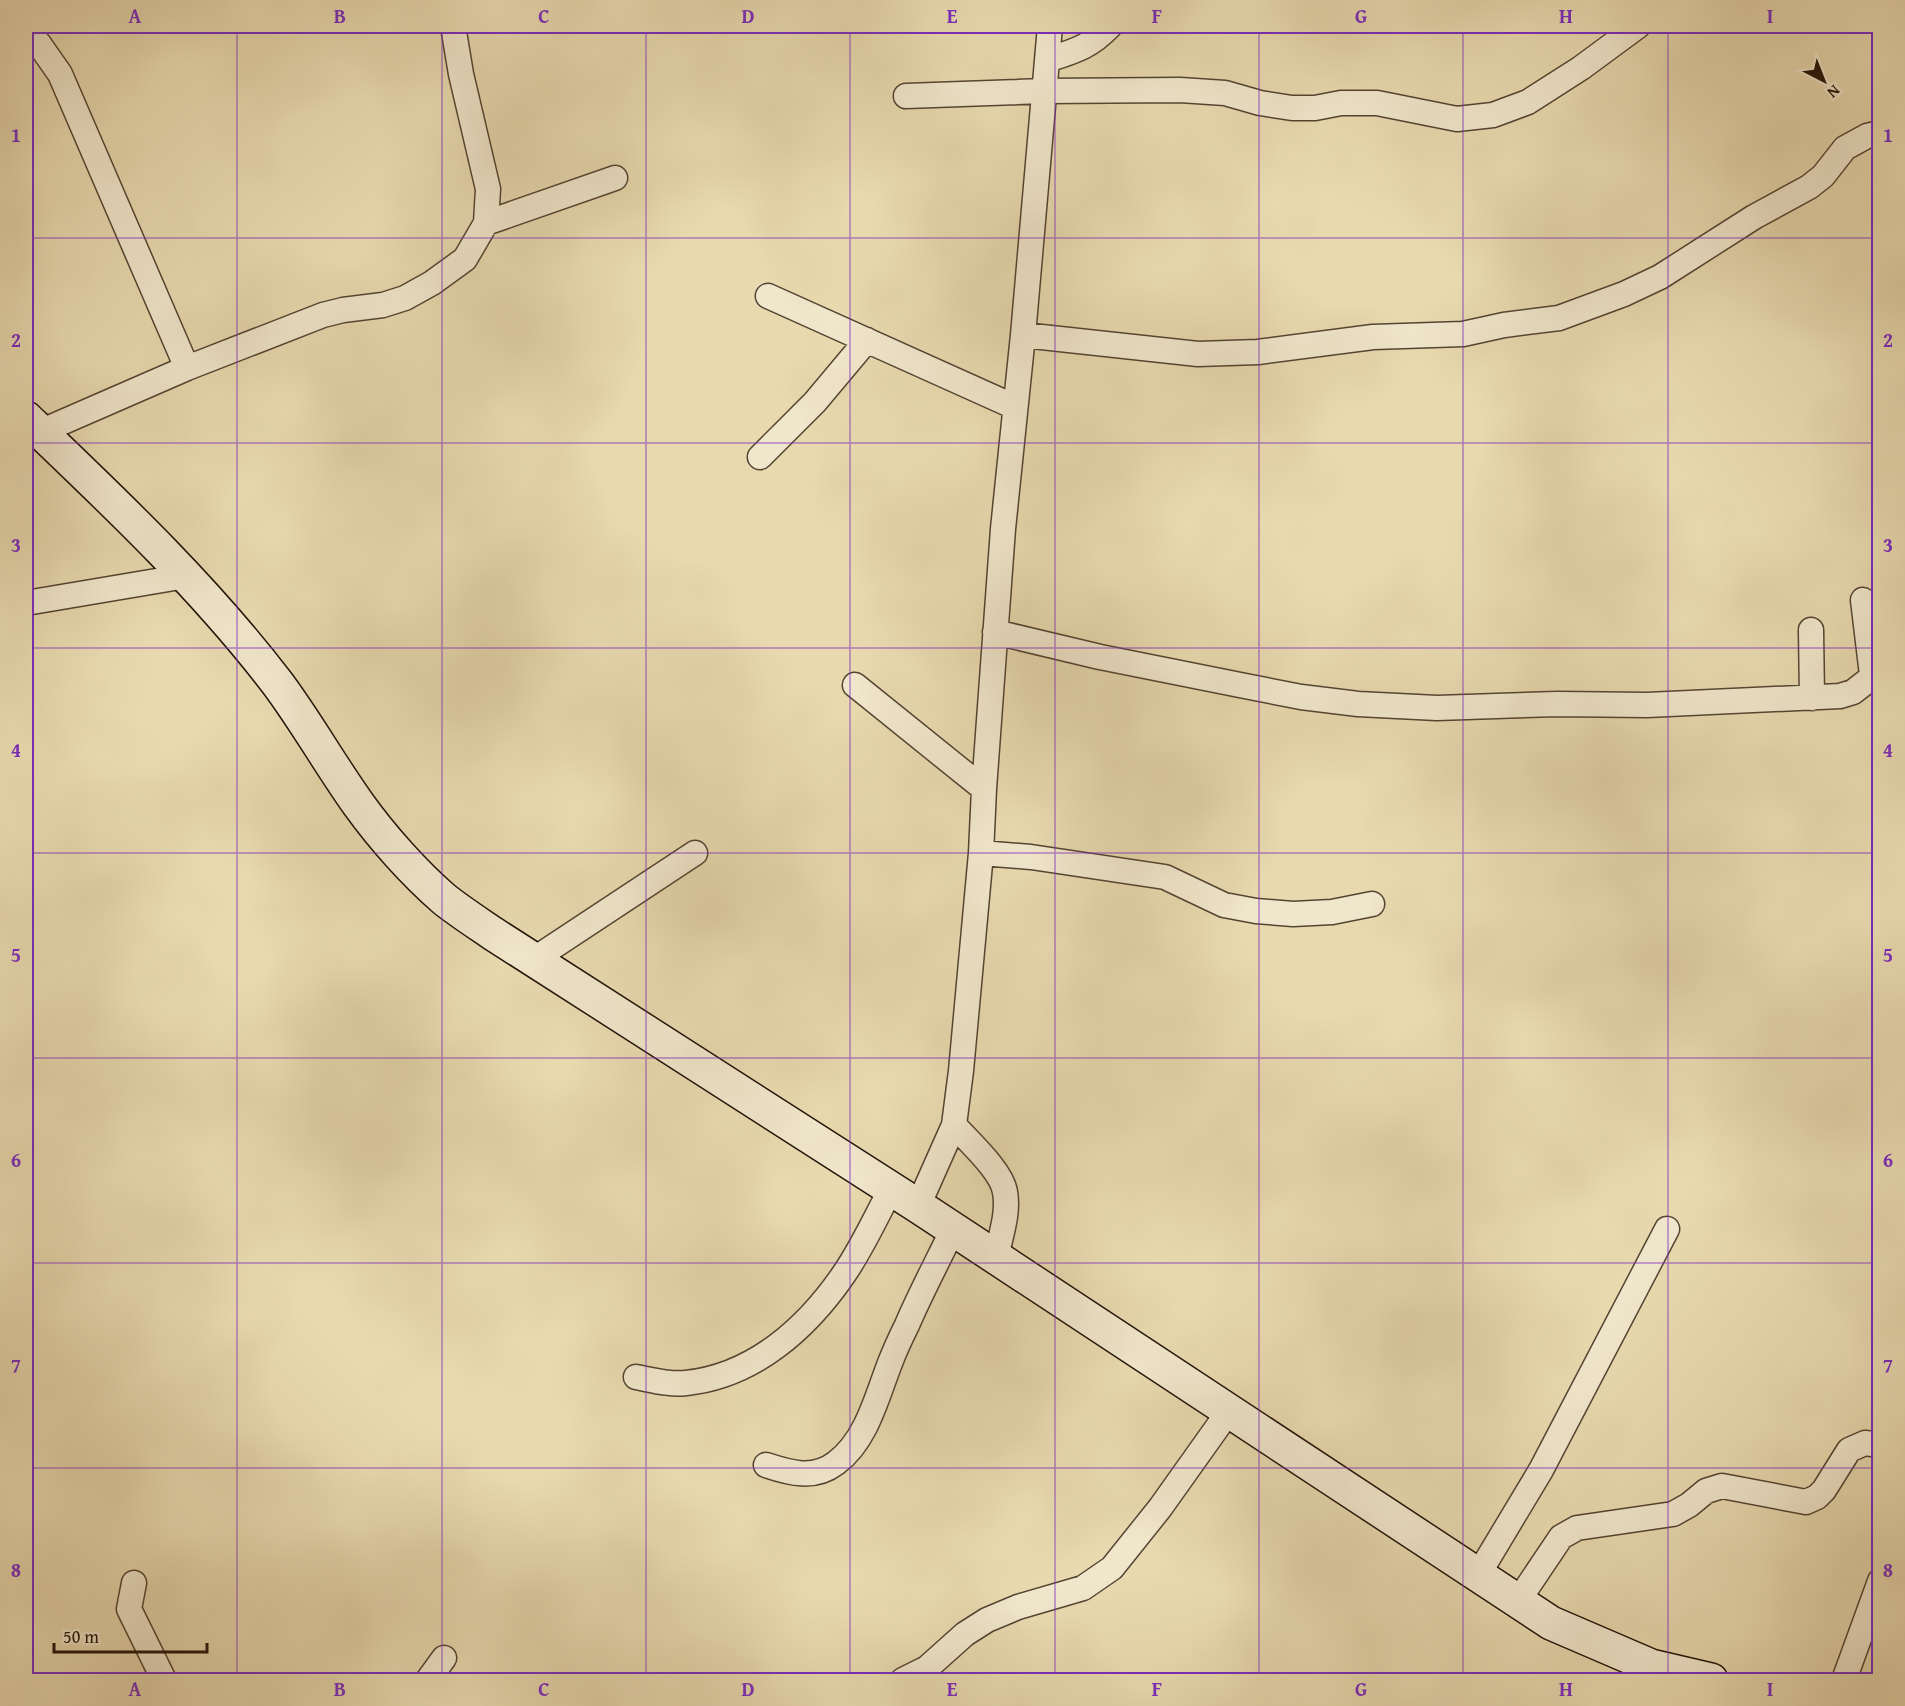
<svg xmlns="http://www.w3.org/2000/svg" width="1905" height="1706" font-family="'Gentium Book Plus',serif">
<style>
.lines{fill:none;stroke-linecap:round;stroke-linejoin:round}
.street-casing{stroke:#544432;stroke-width:27}
.secondary-casing{stroke:#221308;stroke-width:36}
.street{stroke:#f0e6cb;stroke-width:24}
.secondary{stroke:#f0e6cb;stroke-width:33}
.grid{fill:none;stroke:#7b2cbf;stroke-width:1.5;stroke-opacity:0.55}
.neatline{fill:none;stroke:#7b2cbf;stroke-width:2}
.grid-label{font-size:20px;text-anchor:middle;font-weight:bold;fill:#7b2cbf}
</style>
<rect width="100%" height="100%" fill="#e8d9af"/>
<filter id="stains"><feTurbulence type="fractalNoise" baseFrequency=".00333" numOctaves="4"/><feColorMatrix values="0 0 0 0 .2 0 0 0 0 .09 0 0 0 0 .02 0 0 0 .5 -.17"/></filter>
<radialGradient id="worn" r=".72"><stop offset=".6" stop-color="#630" stop-opacity="0"/><stop offset="1" stop-color="#630" stop-opacity=".3"/></radialGradient>
<g class="lines">
<g class="street-casing">
<path id="street" d="M 26,30 L 39,44 L 60,74 L 187,368
M 1047,60 C 1075,51 1090,47 1110,26
M 906,96 L 1044,91 L 1180,90 L 1225,93 L 1260,103 L 1292,108 L 1315,108 L 1341,103 L 1377,103 L 1457,119 L 1493,115 L 1528,102 L 1581,68 L 1638,26
M 486,223 L 615,178
M 768,296 L 1015,407
M 1023,335 L 1198,354 L 1258,352 L 1373,337 L 1463,334 L 1504,325 L 1559,318 L 1624,294 L 1660,277 L 1754,217 L 1809,187 L 1823,176 L 1845,148 L 1867,136 L 1880,133
M 40,432 L 187,368 L 323,315 L 343,310 L 383,305 L 405,298 L 432,283 L 465,259 L 486,223 L 488,189 L 461,74 L 453,26
M 760,457 L 815,402 L 867,340
M 1863,600 L 1872,675
M 26,603 L 186,576
M 1811,630 L 1812,698
M 995,632 L 1100,657 L 1240,685 L 1301,697 L 1358,704 L 1437,708 L 1557,704 L 1647,705 L 1840,696 L 1853,692 L 1880,671
M 855,685 L 984,789
M 981,853 L 1031,857 L 1165,877 L 1224,905 L 1256,911 L 1293,914 L 1332,912 L 1372,904
M 533,960 L 695,853
M 954,1125 C 968,1141 1002,1171 1005,1192 C 1009,1214 1000,1237 996,1258
M 918,1206 L 954,1125 L 961,1071 L 981,853 L 984,789 L 1003,529 L 1023,335 L 1050,26
M 636,1377 C 652,1380 670,1385 686,1383 C 754,1376 807,1328 844,1274 C 862,1248 876,1217 891,1189
M 766,1465 C 790,1473 814,1480 836,1463 C 867,1440 877,1396 890,1363 C 895,1350 901,1337 907,1325 C 921,1292 938,1261 953,1229
M 1478,1575 L 1541,1470 L 1667,1229
M 134,1583 L 129,1609 L 164,1680
M 1518,1601 L 1561,1537 L 1577,1528 L 1673,1514 L 1689,1505 L 1706,1491 L 1722,1486 L 1806,1502 L 1817,1497 L 1824,1490 L 1849,1450 L 1865,1443 L 1880,1445
M 428,1680 L 444,1658
M 903,1680 L 927,1668 L 965,1634 L 987,1620 L 1018,1607 L 1083,1588 L 1112,1568 L 1160,1508 L 1229,1411
M 1844,1680 L 1880,1581"/>
</g>
<g class="secondary-casing">
<path id="secondary" d="M 26,418 C 114,502 204,587 278,684 C 307,723 331,766 359,805 C 382,837 414,873 444,899 C 459,911 476,922 492,933 L 918,1206 L 1551,1623 L 1651,1666 L 1711,1680"/>
</g>
<use href="#street" class="street"/>
<use href="#secondary" class="secondary"/>
</g>
<path class="grid" d="M 237,26 L 237,1680M 442,26 L 442,1680M 646,26 L 646,1680M 850,26 L 850,1680M 1055,26 L 1055,1680M 1259,26 L 1259,1680M 1463,26 L 1463,1680M 1668,26 L 1668,1680M 26,238 L 1880,238M 26,443 L 1880,443M 26,648 L 1880,648M 26,853 L 1880,853M 26,1058 L 1880,1058M 26,1263 L 1880,1263M 26,1468 L 1880,1468"/>
<rect width="1905" height="1706" fill="none" stroke="#e8d9af" stroke-width="66"/>
<g transform="translate(1824 81) rotate(138)" stroke="#f0e6cb" stroke-width="4.5" paint-order="stroke">
<path d="M0-4.5L10 22L0 15L-10 22Z" fill="#221308"/>
<text y="-9" font-size="16" font-weight="bold" text-anchor="middle" fill="#221308">N</text>
</g>
<path d="M54 1643v9h153v-9" fill="none" stroke="#221308" stroke-width="3"/>
<text x="63" y="1643" font-size="18" fill="#221308" stroke="#f0e6cb" stroke-width="4.5" paint-order="stroke">50 m</text>
<rect x="33" y="33" width="1839" height="1640" class="neatline"/>
<g class="grid-label">
<text x="135" y="23">A</text>
<text x="340" y="23">B</text>
<text x="544" y="23">C</text>
<text x="748" y="23">D</text>
<text x="952" y="23">E</text>
<text x="1157" y="23">F</text>
<text x="1361" y="23">G</text>
<text x="1566" y="23">H</text>
<text x="1770" y="23">I</text>
<text x="16" y="142">1</text>
<text x="1888" y="142">1</text>
<text x="16" y="347">2</text>
<text x="1888" y="347">2</text>
<text x="16" y="552">3</text>
<text x="1888" y="552">3</text>
<text x="16" y="757">4</text>
<text x="1888" y="757">4</text>
<text x="16" y="962">5</text>
<text x="1888" y="962">5</text>
<text x="16" y="1167">6</text>
<text x="1888" y="1167">6</text>
<text x="16" y="1372">7</text>
<text x="1888" y="1372">7</text>
<text x="16" y="1577">8</text>
<text x="1888" y="1577">8</text>
<text x="135" y="1696">A</text>
<text x="340" y="1696">B</text>
<text x="544" y="1696">C</text>
<text x="748" y="1696">D</text>
<text x="952" y="1696">E</text>
<text x="1157" y="1696">F</text>
<text x="1361" y="1696">G</text>
<text x="1566" y="1696">H</text>
<text x="1770" y="1696">I</text>
</g>
<rect width="100%" height="100%" filter="url(#stains)"/>
<rect width="100%" height="100%" fill="url(#worn)"/>
</svg>
